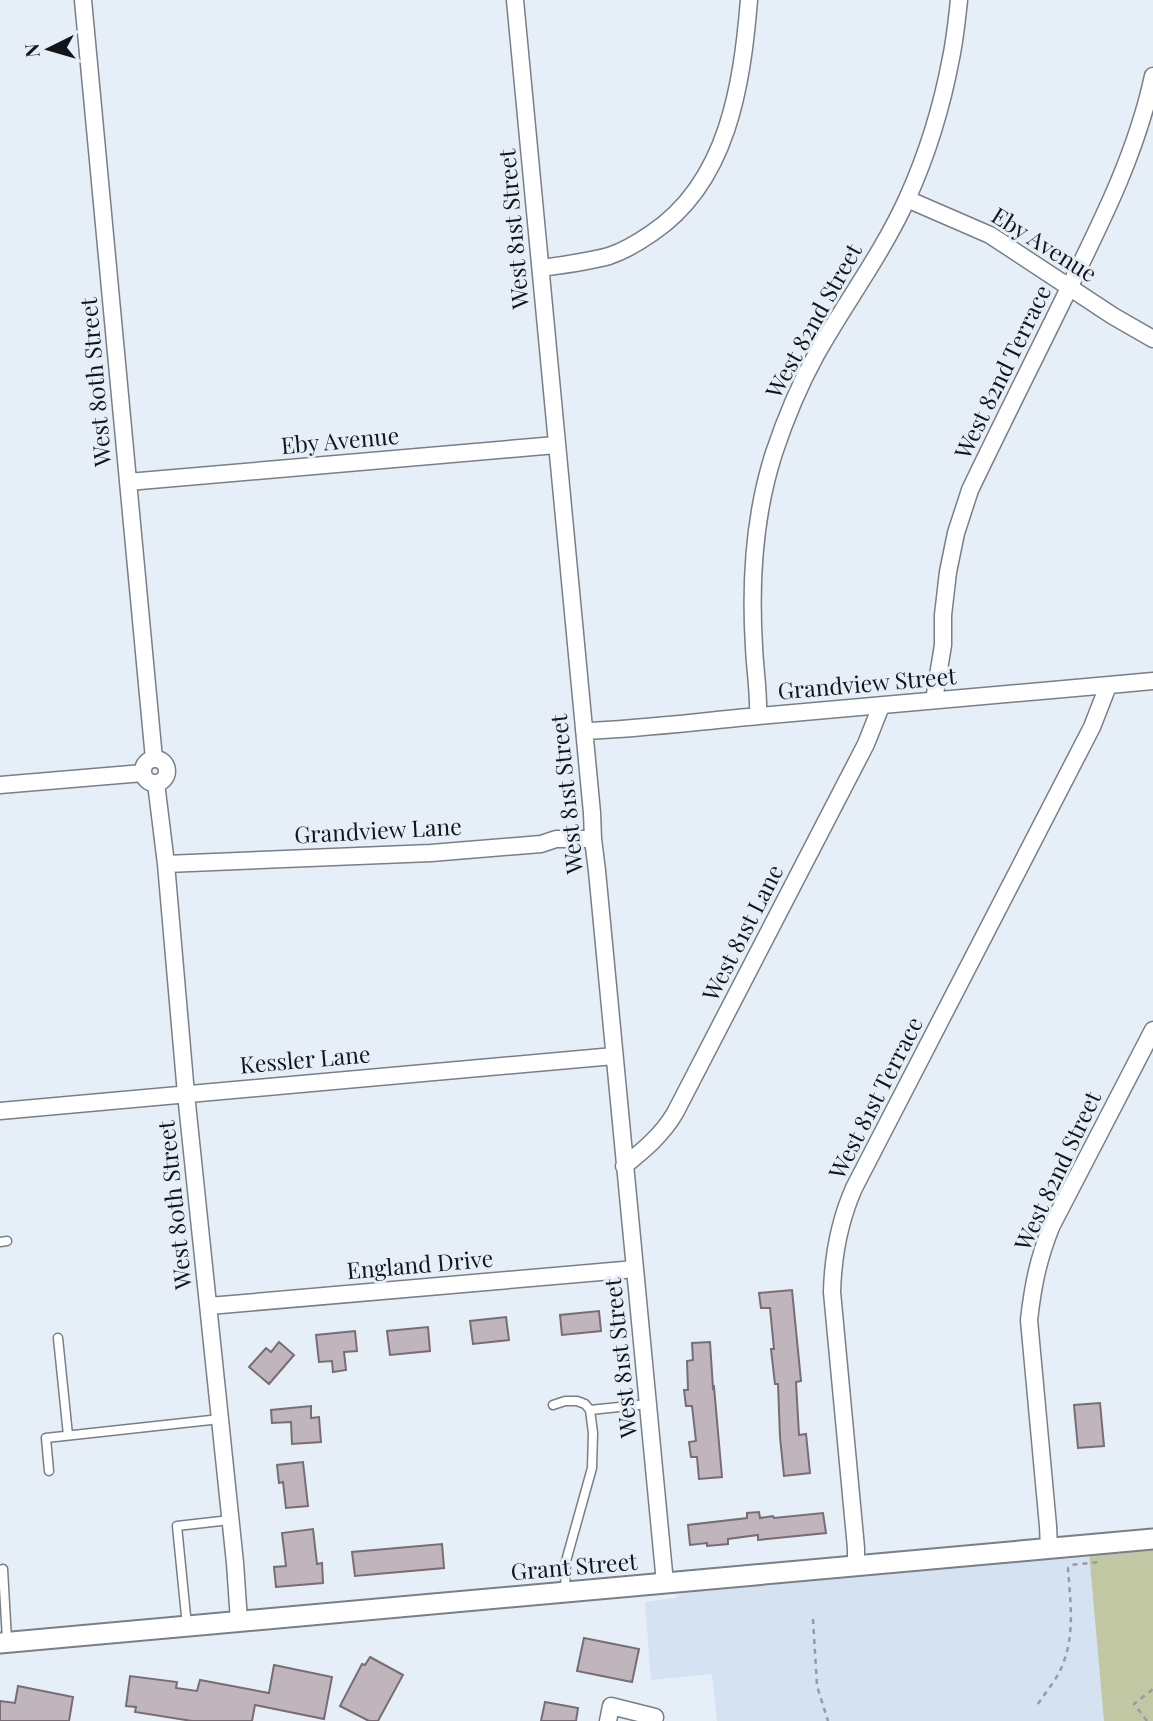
<svg xmlns="http://www.w3.org/2000/svg" width="1153" height="1721" font-family="'Playfair Display',serif">
<style>
.built{fill:#d5e2f2}
.green{fill:#c0c7a2}
.building{fill:#c0b5bc;stroke:#776d73;stroke-width:2}
.lines{fill:none;stroke-linecap:round;stroke-linejoin:round}
.service-casing{stroke:#787f88;stroke-width:11}
.minor-casing{stroke:#787f88;stroke-width:19}
.tertiary-casing{stroke:#787f88;stroke-width:23}
.path{stroke:#959ba3;stroke-width:2.5;stroke-dasharray:5 5;stroke-linecap:butt}
.service{stroke:#fff;stroke-width:8}
.minor{stroke:#fff;stroke-width:16}
.tertiary{stroke:#fff;stroke-width:19}
.labels{text-anchor:middle;stroke-width:6;stroke-linejoin:round;paint-order:stroke}
.street-label{font-size:23px;fill:#121519;stroke:#e6eef8}
</style>
<rect width="100%" height="100%" fill="#e6eef8"/>
<path class="built" d="M 1089,1553 L 1104,1721 L 717,1721 L 712,1674 L 651,1680 L 645,1602 L 675,1598 L 679,1594 L 686,1592 Z"/>
<path class="green" d="M 1153,1548 L 1153,1721 L 1104,1721 L 1089,1553 Z"/>
<path class="building" d="M 792,1290 L 801,1381 L 796,1382 L 799,1435 L 806,1434 L 810,1473 L 784,1476 L 780,1437 L 778,1384 L 775,1384 L 771,1349 L 774,1349 L 770,1308 L 761,1308 L 759,1293 Z
M 599,1311 L 601,1331 L 562,1335 L 560,1315 Z
M 506,1317 L 509,1340 L 473,1344 L 470,1321 Z
M 428,1327 L 430,1351 L 390,1355 L 387,1331 Z
M 355,1331 L 357,1351 L 344,1352 L 346,1370 L 333,1372 L 332,1361 L 319,1362 L 316,1335 Z
M 279,1342 L 294,1355 L 269,1384 L 249,1367 L 266,1348 L 271,1352 Z
M 710,1342 L 713,1388 L 714,1387 L 722,1477 L 699,1479 L 697,1457 L 691,1457 L 689,1442 L 696,1441 L 692,1406 L 686,1406 L 684,1390 L 688,1390 L 687,1361 L 693,1360 L 692,1343 Z
M 1100,1403 L 1104,1446 L 1078,1448 L 1074,1405 Z
M 311,1406 L 311,1418 L 319,1417 L 321,1442 L 292,1444 L 291,1422 L 272,1423 L 271,1410 Z
M 303,1462 L 308,1506 L 286,1508 L 283,1482 L 279,1483 L 277,1465 Z
M 759,1512 L 760,1518 L 773,1516 L 774,1518 L 823,1513 L 826,1533 L 758,1540 L 758,1535 L 728,1539 L 728,1544 L 707,1546 L 707,1543 L 690,1545 L 688,1525 L 747,1518 L 747,1513 Z
M 313,1529 L 317,1564 L 322,1563 L 323,1583 L 276,1587 L 274,1567 L 286,1566 L 282,1533 Z
M 442,1544 L 444,1568 L 355,1576 L 352,1552 Z
M 584,1638 L 639,1649 L 632,1682 L 577,1671 Z
M 370,1657 L 403,1675 L 378,1721 L 369,1721 L 340,1706 L 362,1664 L 365,1665 Z
M 274,1665 L 332,1677 L 324,1719 L 255,1705 L 252,1721 L 192,1721 L 135,1712 L 136,1707 L 126,1706 L 130,1676 L 177,1682 L 176,1688 L 197,1691 L 200,1680 L 269,1693 Z
M 18,1686 L 73,1697 L 69,1721 L 0,1721 L 0,1701 L 15,1703 Z
M 545,1702 L 578,1708 L 576,1721 L 541,1721 Z"/>
<g class="lines">
<g class="service-casing">
<path id="service" d="M 0,1242 L 7,1241
M 58,1338 L 68,1435
M 553,1405 L 565,1401 L 577,1401 L 585,1404 L 590,1410 L 593,1433 L 592,1468 L 566,1561 L 565,1592
M 590,1410 L 648,1404
M 49,1471 L 46,1438 L 220,1419
M 0,1570 L 3,1569 L 7,1640
M 187,1626 L 177,1526 L 230,1520"/>
</g>
<g class="minor-casing">
<path id="minor" d="M 83,0 L 154,759
M 515,0 L 592,813 L 593,839 L 597,871 L 665,1583
M 907,199 L 990,235 L 1113,316 L 1153,339
M 541,268 C 563,265 587,262 609,256 C 624,251 639,242 652,233 C 728,182 742,85 749,0
M 128,482 L 556,445
M 934,700 L 943,645 L 943,615 L 948,572 L 956,533 L 970,490 C 1002,423 1036,356 1069,288 C 1103,219 1137,151 1153,76
M 758,716 C 759,693 755,670 754,647 C 750,582 754,515 774,453 C 785,420 799,386 816,355 C 845,303 882,254 907,199 C 927,155 942,106 951,58 C 955,39 957,19 959,0
M 584,731 C 643,729 701,721 759,716 C 891,704 1022,693 1153,681
M143 771a12 12 0 1 1 24 0a12 12 0 1 1-24 0Z
M 156,783 L 166,864 L 186,1094 L 235,1563 L 239,1621
M 0,785 L 143,773
M 166,864 L 431,853 L 541,844 L 556,839 L 593,839
M 0,1111 L 614,1056
M 624,1166 C 644,1150 662,1135 675,1113 L 866,744 L 881,706
M 209,1306 L 635,1269
M 1049,1548 L 1048,1526 L 1029,1320 C 1033,1285 1038,1260 1051,1227 L 1153,1030
M 856,1566 L 856,1548 L 832,1292 C 833,1255 839,1222 854,1188 L 1092,727 L 1108,686
M 608,1721 L 611,1706 L 655,1717 L 654,1721"/>
</g>
<g class="tertiary-casing">
<path id="tertiary" d="M 0,1643 L 1153,1539"/>
</g>
<path class="path" d="M 813,1619 L 817,1686 L 828,1721
M 1038,1704 C 1047,1690 1059,1677 1064,1661 C 1075,1631 1070,1599 1068,1568 L 1071,1565 L 1101,1562
M 1147,1721 L 1134,1704 L 1153,1689"/>
<use href="#service" class="service"/>
<use href="#minor" class="minor"/>
<use href="#tertiary" class="tertiary"/>
</g>
<g class="labels">
<g class="street-label">
<text transform="translate(514 229) rotate(-95)" y="8">West 81st Street</text>
<text transform="translate(1044 245) rotate(32)" y="8">Eby Avenue</text>
<text transform="translate(814 321) rotate(-61)" y="8">West 82nd Street</text>
<text transform="translate(1003 372) rotate(-64)" y="8">West 82nd Terrace</text>
<text transform="translate(96 382) rotate(-95)" y="8">West 80th Street</text>
<text transform="translate(340 441) rotate(-5)" y="8">Eby Avenue</text>
<text transform="translate(867 684) rotate(-5)" y="8">Grandview Street</text>
<text transform="translate(567 794) rotate(-96)" y="8">West 81st Street</text>
<text transform="translate(378 831) rotate(-3)" y="8">Grandview Lane</text>
<text transform="translate(743 933) rotate(-63)" y="8">West 81st Lane</text>
<text transform="translate(305 1060) rotate(-5)" y="8">Kessler Lane</text>
<text transform="translate(876 1098) rotate(-63)" y="8">West 81st Terrace</text>
<text transform="translate(1058 1171) rotate(-65)" y="8">West 82nd Street</text>
<text transform="translate(175 1205) rotate(-96)" y="8">West 80th Street</text>
<text transform="translate(420 1265) rotate(-5)" y="8">England Drive</text>
<text transform="translate(621 1358) rotate(-96)" y="8">West 81st Street</text>
<text transform="translate(574 1567) rotate(-5)" y="8">Grant Street</text>
</g>
</g>
<g transform="translate(49 49) rotate(265)" stroke="#e6eef8" stroke-width="5" paint-order="stroke">
<path d="M0-5L12 26L0 18L-12 26Z" fill="#121519"/>
<text y="-10" font-size="19" font-weight="bold" text-anchor="middle" fill="#121519">N</text>
</g>
</svg>
